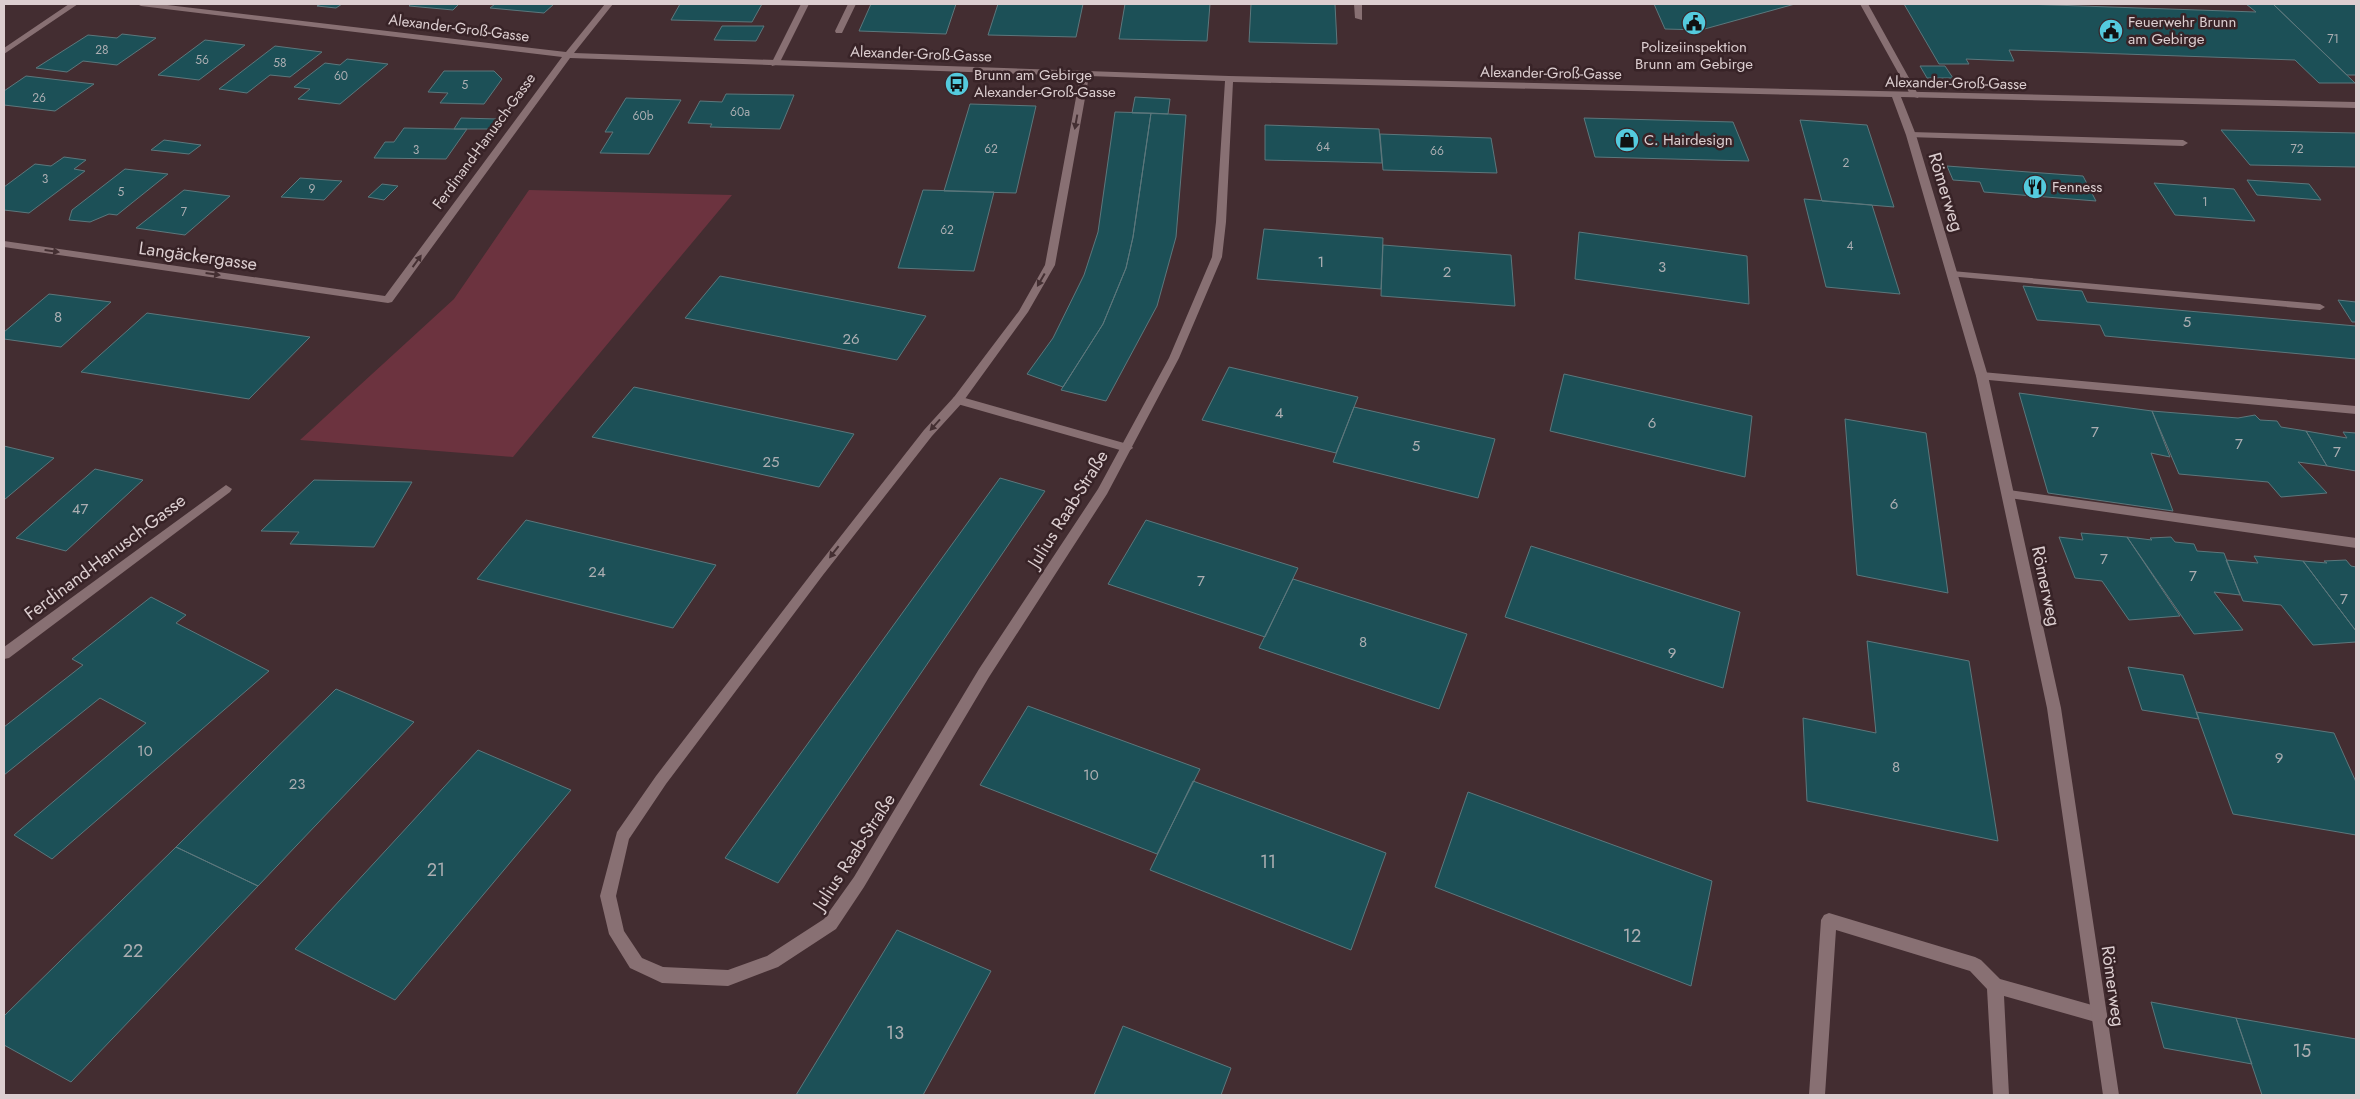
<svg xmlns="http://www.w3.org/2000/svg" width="2360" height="1099" font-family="Jost,sans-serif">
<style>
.green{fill:#6c333f}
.building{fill:#1c5057;stroke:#5c777c}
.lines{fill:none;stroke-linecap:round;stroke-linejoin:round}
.lane{fill:#887073;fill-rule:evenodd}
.street{fill:#887073;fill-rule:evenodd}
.oneway{fill:#442f32}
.labels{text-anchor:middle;stroke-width:5;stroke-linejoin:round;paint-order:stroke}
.far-number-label{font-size:12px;fill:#acaeb2}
.far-poi-label{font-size:15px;fill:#dcced0;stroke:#382327;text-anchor:start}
.far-street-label{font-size:15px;fill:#dcced0;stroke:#382327}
.number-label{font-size:15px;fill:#acaeb2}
.street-label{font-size:18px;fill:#dcced0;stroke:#382327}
.near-number-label{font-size:18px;fill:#acaeb2}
</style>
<rect width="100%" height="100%" fill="#432d31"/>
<path class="green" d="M 529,190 L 732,195 L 513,457 L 300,440 L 454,299 Z"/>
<path class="building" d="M 321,4 L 342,4 L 336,8 L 317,6 Z
M 411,4 L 459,4 L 453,10 L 409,6 Z
M 495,4 L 554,4 L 544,13 L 490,8 Z
M 680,4 L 762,4 L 752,22 L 671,20 Z
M 871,4 L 956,4 L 946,34 L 859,31 Z
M 998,4 L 1083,4 L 1076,37 L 988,35 Z
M 1125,4 L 1210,4 L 1207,41 L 1119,39 Z
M 1251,4 L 1335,4 L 1337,44 L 1249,42 Z
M 1654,4 L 1795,4 L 1701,30 L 1665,29 Z
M 1904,4 L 2023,4 L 2256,12 L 2246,4 L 2273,4 L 2355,83 L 2319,83 L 2295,60 L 2009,50 L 2014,61 L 1966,59 L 1969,64 L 1939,64 Z
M 2273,4 L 2356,4 L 2356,75 L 2347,75 Z
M 722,26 L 764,26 L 756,41 L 714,40 Z
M 122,34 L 156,38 L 117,65 L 83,61 L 67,72 L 36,68 L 88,35 L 117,38 Z
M 205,40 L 245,45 L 199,80 L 158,75 Z
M 275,46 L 322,52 L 290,77 L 270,75 L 247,93 L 219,89 Z
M 347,59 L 388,64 L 340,104 L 298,99 L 310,89 L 294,87 L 325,63 L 340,65 Z
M 1920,66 L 1945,66 L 1953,78 L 1927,78 Z
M 444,71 L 494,71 L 502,79 L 484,104 L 440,103 L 448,93 L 428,92 Z
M 26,76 L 94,84 L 55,111 L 4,105 L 4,91 Z
M 726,94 L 794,95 L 780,129 L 710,127 L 712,124 L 688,123 L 700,101 L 722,102 Z
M 1135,97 L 1170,99 L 1168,114 L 1132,113 Z
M 626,98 L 681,100 L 649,154 L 600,153 L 613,132 L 605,132 Z
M 970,104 L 1036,106 L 1016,193 L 944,191 Z
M 1115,112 L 1151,113 L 1133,237 L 1126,268 L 1103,324 L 1063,387 L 1027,374 L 1053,338 L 1084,275 L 1098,232 Z
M 1151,113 L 1186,115 L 1176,237 L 1157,306 L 1106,401 L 1061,390 L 1103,324 L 1126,268 L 1133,237 Z
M 461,118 L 498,119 L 490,129 L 454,129 Z
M 1584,118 L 1733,122 L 1749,161 L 1595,157 Z
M 1800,120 L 1867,125 L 1894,207 L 1822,201 Z
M 1265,125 L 1379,129 L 1382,163 L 1265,160 Z
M 404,128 L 454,129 L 467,129 L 446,159 L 374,158 L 385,142 L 394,142 Z
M 2221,130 L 2356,133 L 2356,167 L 2250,165 Z
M 1380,134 L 1491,138 L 1497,173 L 1383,170 Z
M 164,140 L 201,145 L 189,154 L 151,150 Z
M 64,157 L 86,160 L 74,169 L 85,171 L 29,213 L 4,210 L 4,187 L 35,164 L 51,166 Z
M 1947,166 L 2083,176 L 2096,201 L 1984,192 L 1980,182 L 1953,180 Z
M 125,169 L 168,174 L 117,215 L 109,214 L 90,222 L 69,220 L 72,210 Z
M 300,178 L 342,181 L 324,200 L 281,197 Z
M 2247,180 L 2309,184 L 2321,200 L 2257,195 Z
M 2154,183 L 2234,189 L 2255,221 L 2175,215 Z
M 382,184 L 398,186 L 384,200 L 368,197 Z
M 184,190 L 230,196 L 185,235 L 136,228 Z
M 923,190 L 994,192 L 974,271 L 898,268 Z
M 1804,199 L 1872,205 L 1900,294 L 1826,287 Z
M 1264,229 L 1383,238 L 1381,289 L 1257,279 Z
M 1579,232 L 1747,256 L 1749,304 L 1575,279 Z
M 1383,245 L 1511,255 L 1515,306 L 1381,296 Z
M 720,276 L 891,309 L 926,316 L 897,360 L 685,318 Z
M 2023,286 L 2082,291 L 2087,302 L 2356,326 L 2356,359 L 2105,336 L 2100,325 L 2037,320 Z
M 49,294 L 111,302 L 61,347 L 4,339 L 4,332 Z
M 2338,300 L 2356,302 L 2356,322 L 2352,322 Z
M 147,313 L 244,327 L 310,337 L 249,399 L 81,372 Z
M 1229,367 L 1358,397 L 1336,453 L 1202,420 Z
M 1564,374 L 1752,416 L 1745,477 L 1550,431 Z
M 634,387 L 779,418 L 854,434 L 819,487 L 592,437 Z
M 2019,393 L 2152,411 L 2170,457 L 2151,453 L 2173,511 L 2048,493 Z
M 1354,407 L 1495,439 L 1478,498 L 1333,462 Z
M 2152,411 L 2238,418 L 2255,415 L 2260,420 L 2277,421 L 2281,427 L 2306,431 L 2327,466 L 2298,462 L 2327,493 L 2281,497 L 2268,482 L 2179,474 Z
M 1845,419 L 1926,433 L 1948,593 L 1857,575 Z
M 2306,431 L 2347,438 L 2343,432 L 2356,433 L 2356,471 L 2327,466 Z
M 4,446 L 54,458 L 4,500 Z
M 95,469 L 143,480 L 66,551 L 16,538 Z
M 1000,478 L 1045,491 L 778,883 L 725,858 Z
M 314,480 L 412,482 L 374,547 L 290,544 L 299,532 L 261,531 Z
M 526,520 L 716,565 L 673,628 L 477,579 Z
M 1146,520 L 1298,568 L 1265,637 L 1108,584 Z
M 2081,533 L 2127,537 L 2180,616 L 2129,620 L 2102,581 L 2075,578 L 2059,537 L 2083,540 Z
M 2127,537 L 2152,540 L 2150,538 L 2171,537 L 2175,542 L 2194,544 L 2197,551 L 2224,553 L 2240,595 L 2214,592 L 2243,630 L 2194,634 Z
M 1531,546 L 1740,612 L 1723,688 L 1505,617 Z
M 2254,556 L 2303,561 L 2356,631 L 2356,642 L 2313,645 L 2281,605 L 2243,601 L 2226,560 L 2258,563 Z
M 2346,560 L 2351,566 L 2356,567 L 2356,631 L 2303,561 L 2327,563 L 2324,561 Z
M 1293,579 L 1467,634 L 1439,709 L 1259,648 Z
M 151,597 L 186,615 L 176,623 L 269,671 L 52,859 L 14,835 L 146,723 L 100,698 L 4,775 L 4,727 L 83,665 L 72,659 Z
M 1867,641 L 1969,661 L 1998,841 L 1807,801 L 1803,718 L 1876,733 Z
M 2128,667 L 2183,675 L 2199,719 L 2142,710 Z
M 336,689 L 414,722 L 258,886 L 176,847 Z
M 1028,706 L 1200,769 L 1157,854 L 980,785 Z
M 2196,712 L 2334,733 L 2356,782 L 2356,835 L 2233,814 Z
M 478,750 L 571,790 L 395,1000 L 295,949 Z
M 1193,781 L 1386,853 L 1351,950 L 1150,870 Z
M 1468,792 L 1712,881 L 1691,986 L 1435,887 Z
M 176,847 L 258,886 L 71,1082 L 4,1045 L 4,1016 Z
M 897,930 L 991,971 L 923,1095 L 796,1095 Z
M 2151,1002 L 2236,1018 L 2252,1064 L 2164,1048 Z
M 2236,1018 L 2356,1039 L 2356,1095 L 2262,1095 Z
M 1123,1026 L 1231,1068 L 1221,1095 L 1094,1095 Z"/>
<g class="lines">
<path class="lane" d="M 801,4 L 809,4 L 779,64 L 772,66 L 771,64 Z
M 848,4 L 856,4 L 842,33 L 836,33 L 835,31 Z
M 1354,4 L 1362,4 L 1362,20 L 1355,18 Z
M 1860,4 L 1868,4 L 1919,96 L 1918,98 L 1911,96 Z
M 1911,132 L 2183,140 L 2188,143 L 2183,146 L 1908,137 L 1908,133 Z
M 1952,271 L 2320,304 L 2325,307 L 2320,310 L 1948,276 L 1947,274 Z
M 1982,372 L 2356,406 L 2356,414 L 1978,379 L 1976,376 L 1978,373 Z
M 958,396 L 1131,445 L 1133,448 L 1127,452 L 954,403 L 952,400 L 954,397 Z
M 2009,490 L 2356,538 L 2356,548 L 2009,498 L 2003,494 Z
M 1829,913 L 1975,957 L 1981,960 L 2000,979 L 2099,1007 L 2105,1009 L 2107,1015 L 2105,1021 L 2099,1023 L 2004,996 L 2009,1095 L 1993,1095 L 1987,989 L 1970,971 L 1836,930 L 1825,1095 L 1809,1095 L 1821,920 L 1824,915 Z"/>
<path class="street" d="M 69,4 L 78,4 L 4,54 L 4,48 Z
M 137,4 L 159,4 L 566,52 L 605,4 L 613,4 L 574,53 L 1229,76 L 2356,102 L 2356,108 L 1901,97 L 1916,135 L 1988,376 L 2061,708 L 2119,1095 L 2103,1095 L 2047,708 L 1976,376 L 1906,135 L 1892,97 L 1233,82 L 1226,222 L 1222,257 L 1179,358 L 1107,494 L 989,677 L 864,887 L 836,929 L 778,967 L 728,986 L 662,983 L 630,968 L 609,934 L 600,896 L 617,832 L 656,776 L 815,569 L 924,430 L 954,397 L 1019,311 L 1045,265 L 1080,76 L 570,58 L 392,302 L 388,303 L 4,247 L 4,241 L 385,296 L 562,57 L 141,6 ZM 1089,76 L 1225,81 L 1216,222 L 1212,257 L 1169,358 L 1098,489 L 979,669 L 854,877 L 824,919 L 767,956 L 728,970 L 663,967 L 642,958 L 624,931 L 616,896 L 629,839 L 666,784 L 823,575 L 932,436 L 962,403 L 1028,312 L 1055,265 Z
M 226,485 L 232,489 L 230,492 L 9,658 L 4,659 L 4,647 Z"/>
</g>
<defs><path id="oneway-solid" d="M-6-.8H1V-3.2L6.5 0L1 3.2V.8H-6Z" transform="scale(1.25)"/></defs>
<g class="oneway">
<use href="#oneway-solid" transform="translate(1076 122) rotate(100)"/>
<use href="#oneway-solid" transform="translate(52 251) rotate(8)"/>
<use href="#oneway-solid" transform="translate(417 261) rotate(-54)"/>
<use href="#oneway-solid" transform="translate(213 274) rotate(8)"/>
<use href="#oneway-solid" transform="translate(1041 280) rotate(120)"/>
<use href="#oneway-solid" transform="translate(935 425) rotate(132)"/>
<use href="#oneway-solid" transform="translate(834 552) rotate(128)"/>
</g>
<defs>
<g id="civic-disc" transform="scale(1.25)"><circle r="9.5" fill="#54cadd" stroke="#382327"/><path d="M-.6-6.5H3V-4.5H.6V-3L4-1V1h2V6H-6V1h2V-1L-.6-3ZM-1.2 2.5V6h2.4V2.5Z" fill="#111"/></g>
<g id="bus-disc" transform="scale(1.25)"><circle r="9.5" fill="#54cadd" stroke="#382327"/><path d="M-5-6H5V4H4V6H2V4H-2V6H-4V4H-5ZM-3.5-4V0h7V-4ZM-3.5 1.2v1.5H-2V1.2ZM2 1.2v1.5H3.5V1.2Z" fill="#111"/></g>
<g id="shop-disc" transform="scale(1.25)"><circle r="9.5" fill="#54cadd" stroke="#382327"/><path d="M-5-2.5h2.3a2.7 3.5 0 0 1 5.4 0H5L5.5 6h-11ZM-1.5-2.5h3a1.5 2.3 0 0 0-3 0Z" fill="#111"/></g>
<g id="restaurant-disc" transform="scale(1.25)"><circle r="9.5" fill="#54cadd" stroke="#382327"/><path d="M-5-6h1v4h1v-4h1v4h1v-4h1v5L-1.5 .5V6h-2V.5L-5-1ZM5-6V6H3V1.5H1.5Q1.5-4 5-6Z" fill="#111"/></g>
</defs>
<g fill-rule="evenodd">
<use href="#civic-disc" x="1694" y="23"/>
<use href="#civic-disc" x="2111" y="31"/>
<use href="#bus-disc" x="957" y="84"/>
<use href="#shop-disc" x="1627" y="140"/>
<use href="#restaurant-disc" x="2035" y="187"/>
</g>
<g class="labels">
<g class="far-number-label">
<text x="2333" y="43">71</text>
<text x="102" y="54">28</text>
<text x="202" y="64">56</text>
<text x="280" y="67">58</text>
<text x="341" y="80">60</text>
<text x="465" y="89">5</text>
<text x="39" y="102">26</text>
<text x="740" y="116">60a</text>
<text x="643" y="120">60b</text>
<text x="1323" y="151">64</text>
<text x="991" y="153">62</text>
<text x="2297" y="153">72</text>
<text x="416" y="154">3</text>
<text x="1437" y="155">66</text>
<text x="1846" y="167">2</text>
<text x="45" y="183">3</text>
<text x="312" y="193">9</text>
<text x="121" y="196">5</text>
<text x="2205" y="206">1</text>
<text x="184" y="216">7</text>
<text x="947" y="234">62</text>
<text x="1850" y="250">4</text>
</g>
<g class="far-poi-label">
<text x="2128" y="27">Feuerwehr Brunn<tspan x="2128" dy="17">am Gebirge</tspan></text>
<text x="1694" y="52" text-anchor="middle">Polizeiinspektion<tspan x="1694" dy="17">Brunn am Gebirge</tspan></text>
<text x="974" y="80">Brunn am Gebirge<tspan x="974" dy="17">Alexander-Groß-Gasse</tspan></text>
<text x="1644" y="145">C. Hairdesign</text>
<text x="2052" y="192">Fenness</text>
</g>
<g class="far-street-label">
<text transform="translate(459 28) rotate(7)" y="5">Alexander-Groß-Gasse</text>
<text transform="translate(921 54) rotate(2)" y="5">Alexander-Groß-Gasse</text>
<text transform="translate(1551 73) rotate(1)" y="5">Alexander-Groß-Gasse</text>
<text transform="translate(1956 83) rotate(1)" y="5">Alexander-Groß-Gasse</text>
<text transform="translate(484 141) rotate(-54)" y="5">Ferdinand-Hanusch-Gasse</text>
</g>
<g class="number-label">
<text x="1321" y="267">1</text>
<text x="1662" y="272">3</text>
<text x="1447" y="277">2</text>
<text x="58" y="322">8</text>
<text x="2187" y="327">5</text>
<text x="851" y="344">26</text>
<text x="1279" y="418">4</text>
<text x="1652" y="428">6</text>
<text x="2095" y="437">7</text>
<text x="2239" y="449">7</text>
<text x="1416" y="451">5</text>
<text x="2337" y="457">7</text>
<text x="771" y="467">25</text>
<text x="1894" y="509">6</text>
<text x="80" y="514">47</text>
<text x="2104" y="564">7</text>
<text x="597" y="577">24</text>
<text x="2193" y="581">7</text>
<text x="1201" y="586">7</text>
<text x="2344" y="604">7</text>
<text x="1363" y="647">8</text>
<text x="1672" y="658">9</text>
<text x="145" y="756">10</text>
<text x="2279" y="763">9</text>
<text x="1896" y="772">8</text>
<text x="1091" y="780">10</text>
<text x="297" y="789">23</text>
</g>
<g class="street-label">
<text transform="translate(1946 192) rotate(73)" y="6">Römerweg</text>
<text transform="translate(198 256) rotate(8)" y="6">Langäckergasse</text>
<text transform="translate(1068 509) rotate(-58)" y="6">Julius Raab-Straße</text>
<text transform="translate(105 557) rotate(-37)" y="6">Ferdinand-Hanusch-Gasse</text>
<text transform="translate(2046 586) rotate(78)" y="6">Römerweg</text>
<text transform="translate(854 852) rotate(-57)" y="6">Julius Raab-Straße</text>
<text transform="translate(2113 986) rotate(82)" y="6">Römerweg</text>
</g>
<g class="near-number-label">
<text x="1268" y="868">11</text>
<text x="436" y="876">21</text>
<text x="1632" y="942">12</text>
<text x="133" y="957">22</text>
<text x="895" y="1039">13</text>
<text x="2302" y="1057">15</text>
</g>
</g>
<rect width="2360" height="1099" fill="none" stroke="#dcced0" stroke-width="10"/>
</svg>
